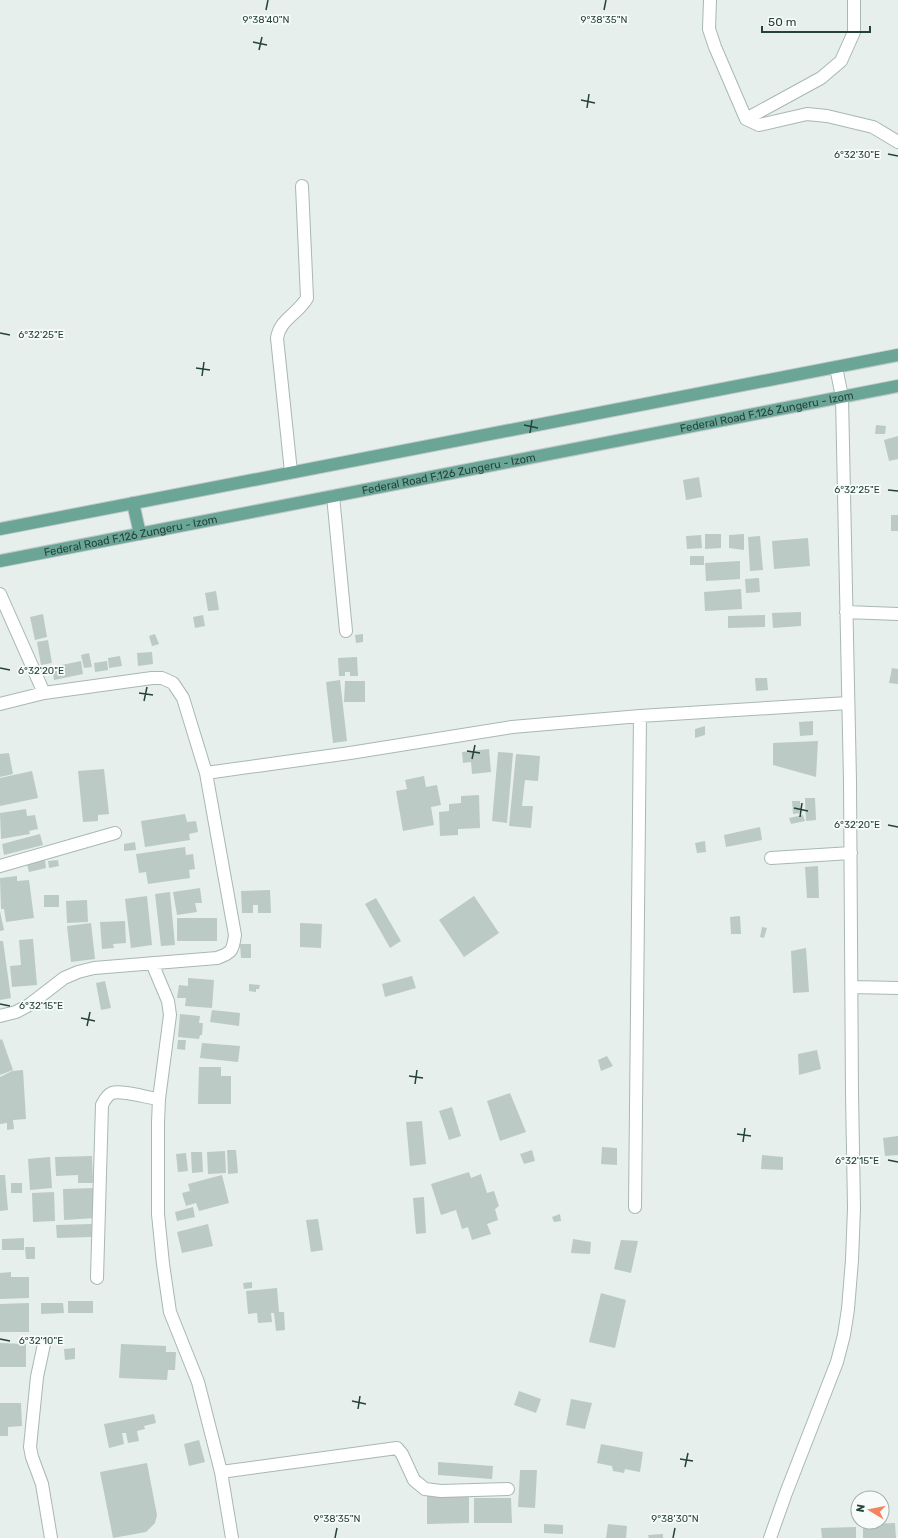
<svg xmlns="http://www.w3.org/2000/svg" width="898" height="1538" font-family="Rubik,sans-serif">
<style>
.building{fill:#bbcac4}
.lines{fill:none;stroke-linecap:round;stroke-linejoin:round}
.minor-casing{stroke:#a8b8b2;stroke-width:14}
.major-casing{stroke:#c2cac8;stroke-width:14}
.minor{stroke:#fff;stroke-width:12}
.major{stroke:#6aa596;stroke-width:12}
.ticks{fill:none;stroke:#24423a;stroke-width:1.5}
.labels{text-anchor:middle;stroke-width:3.5;stroke-linejoin:round;paint-order:stroke}
.street-label{font-size:11px;fill:#24423a;stroke:#f7fbf9}
.ticks-label{font-size:10px;text-anchor:middle;fill:#24423a;stroke:#f7fbf9;stroke-width:3.5;stroke-linejoin:round;paint-order:stroke}
</style>
<rect width="100%" height="100%" fill="#e6efeb"/>
<path class="building" d="M 876,425 L 886,426 L 885,434 L 875,434 Z
M 898,436 L 898,459 L 889,461 L 884,440 Z
M 699,477 L 702,497 L 686,500 L 683,480 Z
M 891,515 L 898,515 L 898,531 L 891,531 Z
M 705,534 L 721,534 L 721,548 L 705,549 Z
M 744,534 L 744,550 L 729,548 L 729,535 Z
M 701,535 L 702,548 L 687,549 L 686,536 Z
M 760,536 L 763,570 L 750,571 L 748,537 Z
M 808,538 L 810,566 L 774,569 L 772,541 Z
M 690,556 L 704,556 L 704,565 L 690,565 Z
M 740,561 L 740,579 L 706,581 L 705,563 Z
M 759,578 L 760,592 L 746,593 L 745,579 Z
M 741,589 L 742,609 L 705,611 L 704,592 Z
M 216,591 L 219,610 L 208,611 L 205,593 Z
M 801,612 L 801,626 L 773,628 L 772,613 Z
M 43,614 L 47,637 L 35,640 L 30,617 Z
M 203,615 L 205,626 L 195,628 L 193,617 Z
M 765,615 L 765,627 L 728,628 L 728,616 Z
M 155,634 L 159,644 L 152,646 L 149,636 Z
M 363,634 L 363,642 L 356,643 L 355,635 Z
M 48,640 L 52,663 L 41,665 L 37,642 Z
M 152,652 L 153,664 L 138,666 L 137,653 Z
M 89,653 L 92,667 L 84,668 L 81,655 Z
M 120,656 L 122,666 L 109,668 L 108,658 Z
M 357,657 L 358,676 L 350,676 L 350,672 L 345,672 L 345,676 L 339,676 L 338,658 Z
M 81,661 L 83,674 L 54,680 L 52,667 Z
M 107,661 L 108,670 L 95,672 L 94,663 Z
M 892,668 L 898,669 L 898,684 L 889,683 Z
M 755,678 L 767,678 L 768,690 L 756,691 Z
M 340,680 L 347,741 L 333,743 L 326,682 Z
M 345,681 L 365,681 L 365,702 L 344,702 Z
M 813,721 L 813,735 L 800,736 L 799,722 Z
M 705,726 L 705,735 L 695,738 L 695,729 Z
M 818,741 L 816,777 L 773,765 L 773,743 Z
M 489,749 L 491,772 L 472,774 L 471,762 L 463,763 L 462,752 Z
M 498,752 L 513,753 L 507,823 L 492,821 Z
M 9,753 L 13,774 L 0,777 L 0,754 Z
M 516,754 L 540,756 L 538,781 L 525,780 L 522,806 L 533,806 L 531,828 L 509,826 Z
M 104,769 L 109,814 L 98,815 L 98,821 L 83,822 L 78,771 Z
M 32,771 L 38,798 L 0,806 L 0,778 Z
M 424,776 L 426,787 L 437,785 L 441,805 L 431,807 L 434,825 L 403,831 L 396,791 L 407,789 L 405,780 Z
M 479,795 L 480,828 L 458,829 L 458,835 L 440,836 L 439,812 L 449,811 L 449,804 L 461,803 L 461,796 Z
M 805,798 L 815,798 L 816,820 L 806,821 Z
M 792,801 L 800,801 L 801,813 L 793,814 Z
M 26,809 L 27,816 L 35,815 L 38,829 L 29,831 L 30,834 L 1,839 L 0,813 Z
M 185,814 L 187,822 L 196,821 L 198,832 L 189,834 L 190,840 L 145,847 L 141,821 Z
M 803,815 L 805,821 L 791,824 L 789,818 Z
M 760,827 L 762,840 L 726,847 L 724,835 Z
M 40,834 L 43,845 L 4,855 L 2,844 Z
M 705,841 L 706,852 L 697,853 L 695,843 Z
M 135,842 L 136,850 L 124,851 L 124,844 Z
M 185,847 L 186,855 L 193,854 L 195,869 L 189,870 L 190,878 L 148,884 L 146,872 L 139,873 L 136,854 Z
M 45,860 L 46,868 L 29,872 L 27,864 Z
M 58,860 L 59,866 L 49,868 L 48,861 Z
M 818,866 L 819,898 L 807,898 L 805,867 Z
M 17,876 L 17,881 L 29,880 L 34,918 L 6,922 L 4,909 L 1,909 L 0,878 Z
M 200,888 L 202,903 L 195,903 L 197,912 L 177,915 L 173,892 Z
M 270,890 L 271,913 L 258,913 L 258,905 L 253,905 L 253,913 L 242,913 L 241,891 Z
M 170,892 L 175,945 L 161,946 L 155,894 Z
M 44,895 L 59,895 L 59,907 L 44,907 Z
M 147,896 L 152,945 L 131,948 L 125,899 Z
M 474,896 L 499,933 L 464,957 L 439,920 Z
M 376,898 L 401,941 L 390,948 L 365,904 Z
M 87,900 L 88,922 L 67,923 L 66,901 Z
M 0,911 L 4,930 L 0,931 Z
M 740,916 L 741,934 L 731,934 L 730,917 Z
M 177,918 L 217,918 L 217,941 L 177,941 Z
M 125,921 L 126,943 L 113,944 L 114,948 L 102,949 L 100,922 Z
M 91,923 L 95,959 L 71,962 L 67,926 Z
M 300,923 L 322,924 L 321,948 L 300,947 Z
M 762,927 L 767,928 L 764,938 L 760,937 Z
M 33,939 L 37,985 L 12,987 L 10,966 L 21,965 L 19,940 Z
M 0,941 L 3,941 L 11,998 L 0,1000 Z
M 240,944 L 251,944 L 251,958 L 241,958 Z
M 806,948 L 809,992 L 793,993 L 791,951 Z
M 412,976 L 416,988 L 385,997 L 382,984 Z
M 188,978 L 214,980 L 212,1008 L 185,1006 L 186,998 L 177,998 L 179,985 L 188,986 Z
M 105,981 L 111,1008 L 101,1010 L 96,983 Z
M 249,984 L 260,985 L 259,989 L 256,989 L 256,992 L 249,991 Z
M 212,1010 L 240,1013 L 239,1026 L 210,1022 Z
M 180,1014 L 200,1016 L 199,1023 L 203,1023 L 202,1035 L 200,1035 L 199,1039 L 178,1037 Z
M 2,1039 L 13,1070 L 0,1075 L 0,1040 Z
M 178,1040 L 186,1040 L 185,1050 L 177,1049 Z
M 202,1043 L 240,1046 L 238,1062 L 200,1058 Z
M 817,1050 L 821,1069 L 799,1075 L 798,1054 Z
M 607,1056 L 613,1066 L 601,1071 L 598,1060 Z
M 199,1067 L 221,1067 L 221,1076 L 231,1076 L 231,1104 L 198,1104 Z
M 23,1070 L 26,1119 L 13,1120 L 14,1129 L 7,1130 L 7,1123 L 0,1124 L 0,1077 L 12,1071 Z
M 510,1093 L 526,1132 L 500,1141 L 487,1101 Z
M 452,1107 L 461,1136 L 449,1140 L 439,1111 Z
M 422,1121 L 426,1164 L 410,1166 L 406,1122 Z
M 898,1136 L 898,1155 L 885,1156 L 883,1138 Z
M 602,1147 L 617,1148 L 617,1165 L 601,1164 Z
M 227,1150 L 236,1150 L 238,1173 L 228,1174 Z
M 532,1150 L 535,1161 L 524,1164 L 520,1154 Z
M 225,1151 L 226,1173 L 208,1174 L 207,1152 Z
M 191,1152 L 202,1152 L 203,1172 L 192,1173 Z
M 186,1153 L 188,1171 L 178,1172 L 176,1154 Z
M 762,1155 L 783,1157 L 783,1170 L 761,1169 Z
M 92,1156 L 93,1183 L 78,1183 L 78,1175 L 56,1176 L 55,1157 Z
M 50,1157 L 52,1188 L 30,1190 L 28,1159 Z
M 469,1172 L 471,1178 L 481,1174 L 487,1193 L 494,1191 L 499,1206 L 495,1209 L 498,1220 L 487,1224 L 491,1234 L 472,1240 L 468,1227 L 462,1229 L 456,1210 L 441,1215 L 431,1184 Z
M 0,1175 L 5,1175 L 8,1210 L 0,1211 Z
M 222,1175 L 229,1203 L 199,1211 L 196,1203 L 186,1206 L 182,1193 L 190,1191 L 188,1184 Z
M 11,1183 L 22,1183 L 22,1193 L 11,1193 Z
M 94,1188 L 95,1218 L 64,1220 L 63,1189 Z
M 54,1192 L 55,1221 L 33,1222 L 32,1193 Z
M 424,1197 L 426,1233 L 416,1234 L 413,1198 Z
M 193,1207 L 195,1217 L 177,1221 L 175,1212 Z
M 560,1214 L 561,1221 L 554,1222 L 552,1217 Z
M 318,1219 L 323,1250 L 311,1252 L 306,1220 Z
M 92,1224 L 92,1237 L 57,1238 L 56,1225 Z
M 208,1224 L 213,1246 L 182,1253 L 177,1232 Z
M 24,1238 L 24,1250 L 2,1250 L 2,1239 Z
M 573,1239 L 591,1242 L 590,1254 L 571,1253 Z
M 621,1240 L 638,1241 L 631,1273 L 614,1269 Z
M 25,1247 L 35,1247 L 35,1259 L 26,1259 Z
M 11,1272 L 11,1277 L 29,1277 L 29,1298 L 0,1299 L 0,1273 Z
M 252,1282 L 252,1288 L 244,1289 L 243,1283 Z
M 277,1288 L 279,1312 L 284,1312 L 285,1330 L 276,1331 L 274,1313 L 271,1313 L 272,1322 L 258,1323 L 257,1313 L 248,1314 L 246,1291 Z
M 601,1293 L 626,1300 L 615,1348 L 589,1342 Z
M 68,1301 L 93,1301 L 93,1313 L 68,1313 Z
M 29,1303 L 29,1332 L 0,1332 L 0,1304 Z
M 41,1303 L 63,1303 L 64,1313 L 41,1314 Z
M 0,1343 L 26,1344 L 26,1367 L 0,1367 Z
M 121,1344 L 166,1346 L 166,1352 L 176,1352 L 175,1370 L 168,1370 L 167,1380 L 119,1378 Z
M 75,1348 L 75,1359 L 65,1360 L 64,1349 Z
M 519,1391 L 541,1399 L 536,1413 L 514,1405 Z
M 571,1399 L 592,1403 L 585,1429 L 566,1425 Z
M 0,1403 L 21,1403 L 22,1426 L 8,1427 L 8,1436 L 0,1436 Z
M 154,1414 L 156,1423 L 144,1426 L 145,1429 L 137,1431 L 139,1441 L 128,1443 L 126,1433 L 122,1433 L 124,1444 L 109,1448 L 104,1424 Z
M 199,1440 L 205,1462 L 189,1466 L 184,1444 Z
M 601,1444 L 643,1452 L 640,1472 L 625,1469 L 624,1473 L 613,1471 L 612,1466 L 597,1463 Z
M 438,1462 L 493,1466 L 492,1479 L 438,1475 Z
M 147,1463 L 157,1515 L 155,1523 L 146,1532 L 113,1538 L 100,1472 Z
M 520,1470 L 537,1470 L 535,1508 L 518,1507 Z
M 469,1495 L 469,1523 L 427,1524 L 427,1496 Z
M 474,1498 L 511,1498 L 512,1523 L 474,1523 Z
M 895,1523 L 896,1538 L 863,1538 L 863,1524 Z
M 544,1524 L 563,1525 L 563,1534 L 544,1533 Z
M 608,1524 L 627,1526 L 626,1538 L 606,1538 Z
M 856,1527 L 856,1538 L 822,1538 L 821,1528 Z
M 663,1534 L 663,1538 L 649,1538 L 648,1535 Z"/>
<g class="lines">
<g class="minor-casing">
<path id="minor" d="M 710,0 L 709,29 L 715,47 L 746,119 L 759,125 L 807,114 L 827,116 L 873,127 L 898,142
M 746,119 L 821,78 L 841,61 L 854,32 L 854,0
M 291,472 L 277,338 C 280,319 298,314 307,298 L 302,186
M 333,496 L 346,631
M 0,594 L 44,693
M 846,612 L 898,614
M 0,704 L 44,693 L 152,678 L 162,678 L 173,683 L 183,698 L 206,773 L 235,935 C 233,950 232,953 217,958 L 94,968 L 78,972 L 64,978 L 29,1005 L 16,1012 L 0,1016
M 206,773 L 350,753 L 512,727 L 640,716 L 848,703
M 771,858 L 851,853
M 0,866 L 115,833
M 152,963 L 168,1001 L 170,1015 L 159,1099 L 158,1122 L 158,1214 L 163,1264 L 170,1312 L 198,1382 L 221,1472 L 232,1538
M 852,987 L 898,988
M 635,1207 L 640,716
M 97,1278 L 102,1105 C 104,1101 107,1095 112,1093 C 121,1090 149,1098 159,1099
M 44,1344 L 37,1377 L 30,1447 L 32,1457 L 42,1484 L 51,1538
M 221,1472 L 397,1448 L 402,1454 L 414,1480 L 425,1489 L 441,1491 L 508,1489
M 770,1538 L 786,1493 L 837,1362 L 844,1335 L 848,1309 L 852,1260 L 854,1208 L 852,1093 L 850,781 L 842,397 L 836,367"/>
</g>
<g class="major-casing">
<g id="major">
<path d="M 133,503 L 140,534"/>
<path d="M 0,529 L 898,355"/>
<path id="s1" d="M 0,561 L 898,386"/>
</g>
</g>
<use href="#minor" class="minor"/>
<use href="#major" class="major"/>
</g>
<path class="ticks" d="M 266,10 L 268,0M 604,10 L 606,0M 253,42 L 267,45M 259,50 L 262,37M 581,100 L 595,103M 587,108 L 589,94M 888,154 L 898,156M 0,333 L 10,335M 196,368 L 210,370M 202,376 L 204,362M 524,425 L 538,428M 530,433 L 532,420M 888,490 L 898,491M 0,668 L 10,670M 139,693 L 153,695M 144,701 L 147,687M 467,751 L 480,753M 472,759 L 475,745M 794,808 L 808,811M 800,817 L 802,803M 888,825 L 898,827M 0,1004 L 10,1006M 81,1018 L 95,1021M 87,1026 L 90,1012M 409,1076 L 423,1078M 415,1084 L 417,1070M 737,1134 L 751,1136M 743,1142 L 745,1128M 888,1160 L 898,1162M 0,1339 L 10,1341M 352,1401 L 366,1404M 358,1409 L 360,1396M 680,1459 L 693,1461M 685,1467 L 688,1453M 335,1538 L 337,1528M 673,1538 L 675,1528"/>
<g class="labels">
<g class="street-label">
<text dy="4" stroke="none"><textPath href="#s1" startOffset="781">Federal Road F.126 Zungeru - Izom</textPath></text>
<text dy="4" stroke="none"><textPath href="#s1" startOffset="457">Federal Road F.126 Zungeru - Izom</textPath></text>
<text dy="4" stroke="none"><textPath href="#s1" startOffset="133">Federal Road F.126 Zungeru - Izom</textPath></text>
</g>
</g>
<g class="ticks-label">
<text x="604" y="23">9°38'35"N</text>
<text x="266" y="23">9°38'40"N</text>
<text x="857" y="158">6°32'30"E</text>
<text x="41" y="338">6°32'25"E</text>
<text x="857" y="493">6°32'25"E</text>
<text x="41" y="674">6°32'20"E</text>
<text x="857" y="828">6°32'20"E</text>
<text x="41" y="1009">6°32'15"E</text>
<text x="857" y="1164">6°32'15"E</text>
<text x="41" y="1344">6°32'10"E</text>
<text x="337" y="1522">9°38'35"N</text>
<text x="675" y="1522">9°38'30"N</text>
</g>
<g transform="translate(870 1510) rotate(280)"><circle r="19" fill="#f7fbf9" stroke="#a3b1ad"/>
<path d="M0-3L7 15L0 10L-7 15Z" fill="#f4845f"/>
<text y="-6" font-size="11" font-weight="bold" text-anchor="middle" fill="#24423a">N</text>
</g>
<path d="M762 26v6h108v-6" fill="none" stroke="#24423a" stroke-width="2"/>
<text x="768" y="26" font-size="12" fill="#24423a" stroke="#f7fbf9" stroke-width="3" paint-order="stroke">50 m</text>
</svg>
